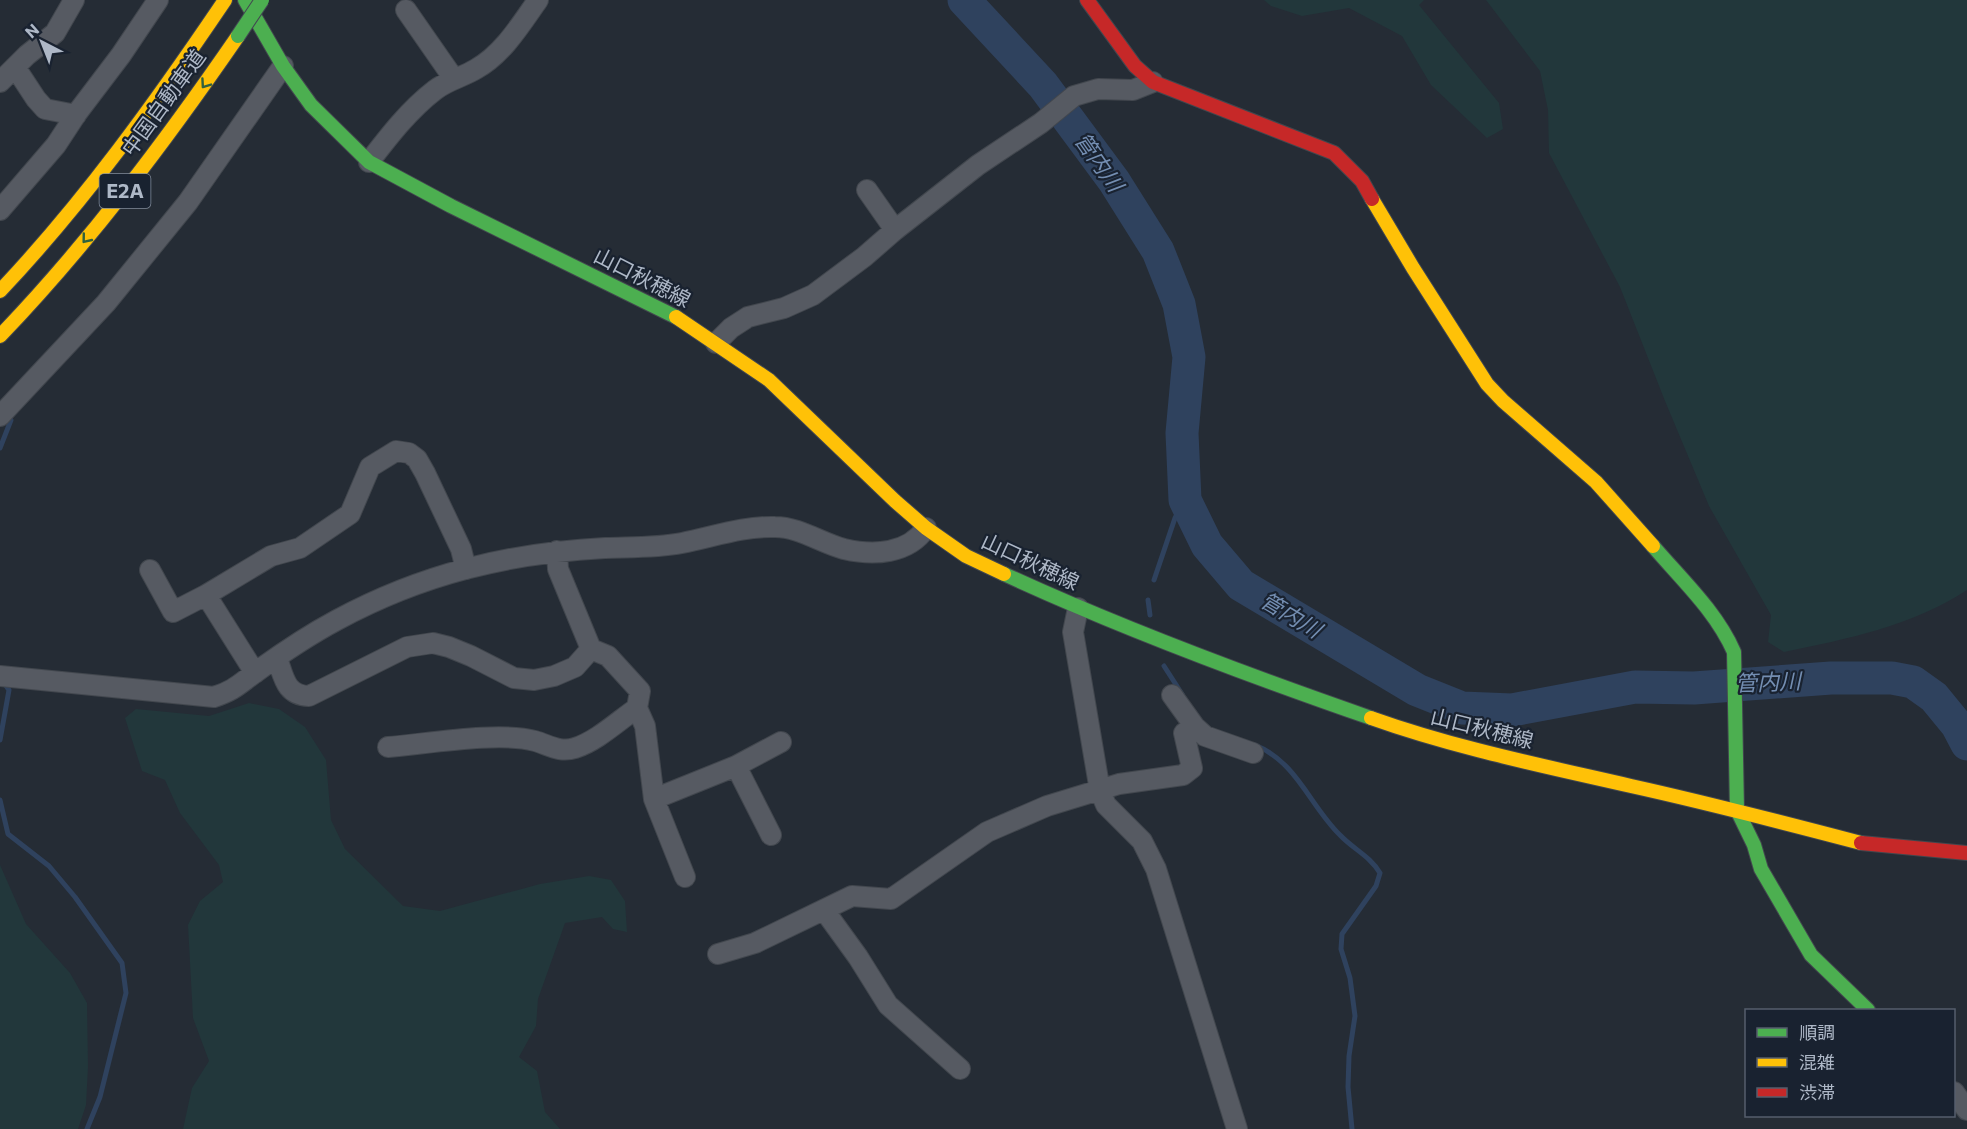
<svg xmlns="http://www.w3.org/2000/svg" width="1967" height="1129" font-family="Commissioner,'Noto Sans JP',sans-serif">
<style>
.green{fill:#22373b}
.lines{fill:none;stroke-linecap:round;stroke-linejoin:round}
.stream{stroke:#2f425e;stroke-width:5}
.river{stroke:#2f425e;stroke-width:33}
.street-casing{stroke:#42474e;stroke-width:22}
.fast-casing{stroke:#42474e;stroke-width:16}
.slow-casing{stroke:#42474e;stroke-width:16}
.jam-casing{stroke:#42474e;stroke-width:16}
.street{stroke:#565a62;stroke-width:20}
.fast{stroke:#4caf50;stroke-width:14}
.slow{stroke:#ffc107;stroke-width:14}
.jam{stroke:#c62828;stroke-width:14}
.fast-bridge-casing{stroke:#424851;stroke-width:16;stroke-linecap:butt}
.fast-bridge{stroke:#4caf50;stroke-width:14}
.oneway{stroke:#30613e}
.labels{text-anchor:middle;stroke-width:4.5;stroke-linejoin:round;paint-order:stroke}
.shield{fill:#192230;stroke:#818b9a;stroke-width:1.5}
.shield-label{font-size:20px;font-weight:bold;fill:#aeb8c7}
.street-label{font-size:21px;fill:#aeb8c7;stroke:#192230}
.water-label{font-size:22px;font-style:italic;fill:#748eb2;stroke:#192230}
</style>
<rect width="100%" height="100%" fill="#252c35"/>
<path class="green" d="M 1264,0 L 1424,0 L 1419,5 L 1499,103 L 1503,129 L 1487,138 L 1431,85 L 1402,36 L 1349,8 L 1302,16 L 1271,6 Z
M 1486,0 L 1967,0 L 1967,590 C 1912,626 1847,639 1784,652 L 1768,642 L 1771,615 L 1709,506 L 1665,401 L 1620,287 L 1549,153 L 1548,110 L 1540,71 Z
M 249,703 L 279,709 L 305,727 L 326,760 L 331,820 L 345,849 L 403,906 L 440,911 L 540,884 L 589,876 L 611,880 L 625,901 L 627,932 L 613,929 L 602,917 L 565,923 L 538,999 L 536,1026 L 519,1057 L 537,1071 L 545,1112 L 560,1129 L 183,1129 L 192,1088 L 209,1061 L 193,1018 L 188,925 L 200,901 L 223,882 L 219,865 L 180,813 L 165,780 L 142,771 L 125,718 L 136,709 L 209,716 Z
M 0,865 L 26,924 L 70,973 L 87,1003 L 88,1067 L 86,1105 L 78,1129 L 0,1129 Z"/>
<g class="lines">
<path class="stream" d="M 0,448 L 11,420 L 6,414
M 1154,580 L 1175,518 L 1185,500
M 1148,600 L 1150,615
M 1164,666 L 1182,694
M 0,740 L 9,690 L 3,681
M 1255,745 C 1297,762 1310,806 1340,835 C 1353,849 1370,856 1380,873 L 1376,886 L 1342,934 L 1341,949 L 1350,978 L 1355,1016 L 1349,1056 L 1348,1087 L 1352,1129
M 0,800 L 8,834 L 49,866 L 75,897 L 122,963 L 126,993 L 100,1097 L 87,1129"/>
<path class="river" d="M 964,0 L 1043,85 L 1114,181 L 1158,251 L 1179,304 L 1189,357 L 1182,433 L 1185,500 L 1207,545 L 1241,585 L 1417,690 L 1462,708 L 1512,710 L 1635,687 L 1694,688 L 1831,678 L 1892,678 L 1913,682 L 1934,697 L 1957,725 L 1967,744"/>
<g class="street-casing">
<path id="street" d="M 406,10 L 454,79
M 15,67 L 36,99 L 45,109 L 76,115
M 0,82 L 27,55 L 55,33 L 74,0
M 369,162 C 389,136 409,110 435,90 C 448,80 463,77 476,69 C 503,54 521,24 538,0
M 867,190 L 895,230
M 0,210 L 56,145 L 77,113 L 121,55 L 158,0
M 716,343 L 731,328 L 748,317 L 784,308 L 813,295 L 864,257 L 895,230 L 978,165 L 1041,123 L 1074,96 L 1098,89 L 1133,90 L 1153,82
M 0,416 L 106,303 L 188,202 L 283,66
M 557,551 L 558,569 L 591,649 L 608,656 L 640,691 L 637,708 L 645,726 L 654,799 L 685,877
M 150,570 L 173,612 L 206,595
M 1078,608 L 1073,632 L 1100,791 L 1106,805 L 1142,841 L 1156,869 L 1237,1129
M 277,658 C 284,677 285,695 309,696 L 407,647 L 433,643 L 449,647 L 471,656 L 514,678 L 534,680 L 554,676 L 575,667 L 591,649
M 255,673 L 206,595 L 271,556 L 300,548 L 350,514 L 370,467 L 396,451 L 409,453 L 417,459 L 425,473 L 461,549 L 466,569
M 0,676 L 214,697 C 235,690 239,684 256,672 C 282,653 309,635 337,620 C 422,574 509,553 605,548 C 631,547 656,548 682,543 C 713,537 743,526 775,527 C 799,527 821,543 844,549 C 874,556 908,554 926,528
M 1172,695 L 1195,727 L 1205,736 L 1253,753
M 388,747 C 426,744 499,731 535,741 C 549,745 560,753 575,748 C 597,741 618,721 637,708
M 736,766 L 771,835
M 654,799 L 736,766 L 781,742
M 824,910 L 858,957 L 888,1005 L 960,1069
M 718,954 L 755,943 L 852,896 L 891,899 L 987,832 L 1047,806 L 1119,784 L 1183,775 L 1192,768 L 1184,733 L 1195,727
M 1954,1092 L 1967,1110"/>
</g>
<g class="fast-casing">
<path id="fast" d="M 245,0 L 283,66 L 311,105 L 369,162 L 451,206 L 676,317
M 1653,546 C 1682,580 1716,611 1734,652 L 1737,810 L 1754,845 L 1761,869 L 1811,955 L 1868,1010
M 1004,574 C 1123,629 1247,675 1371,718"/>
</g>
<g class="slow-casing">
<path id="slow" d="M 1372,199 L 1413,268 L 1487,384 L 1503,401 L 1596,482 L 1653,546
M 0,291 C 85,201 156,102 225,0
M 676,317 L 769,380 L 895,501 L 926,528 L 966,556 L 1004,574
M 0,336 C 89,243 165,142 238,36
M 1371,718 C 1455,748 1544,766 1631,786 C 1708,803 1785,823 1861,843"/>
</g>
<g class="jam-casing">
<path id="jam" d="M 1087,0 L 1135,66 L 1153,82 L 1334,153 L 1362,181 L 1372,199
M 1861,843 L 1967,853"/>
</g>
<use href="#street" class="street"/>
<use href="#fast" class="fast"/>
<use href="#slow" class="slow"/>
<use href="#jam" class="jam"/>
<g class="fast-bridge-casing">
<path id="fast-bridge" d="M 238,36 L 262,0"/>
</g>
<use href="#fast-bridge" class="fast-bridge"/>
</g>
<defs><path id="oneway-chevron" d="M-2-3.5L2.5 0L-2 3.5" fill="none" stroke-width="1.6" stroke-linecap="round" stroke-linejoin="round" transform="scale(1.5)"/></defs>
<g class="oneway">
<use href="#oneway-chevron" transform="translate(205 84) rotate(125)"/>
<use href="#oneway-chevron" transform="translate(86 239) rotate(129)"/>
</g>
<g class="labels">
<rect class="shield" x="99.5" y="174" width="51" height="34" rx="4.5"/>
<g class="shield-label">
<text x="125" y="198">E2A</text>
</g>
<g class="street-label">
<text transform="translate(164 103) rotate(-54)" y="7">中国自動車道</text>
<text transform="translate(642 278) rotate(27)" y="7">山口秋穂線</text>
<text transform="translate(1030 562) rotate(25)" y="7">山口秋穂線</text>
<text transform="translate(1482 729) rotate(14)" y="7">山口秋穂線</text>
</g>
<g class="water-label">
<text transform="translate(1099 162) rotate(55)" y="8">管内川</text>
<text transform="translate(1291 615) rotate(31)" y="8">管内川</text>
<text transform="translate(1768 682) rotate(-2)" y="8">管内川</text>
</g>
</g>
<rect x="1745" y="1009" width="210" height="108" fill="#192230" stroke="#555e6c" stroke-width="1.5"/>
<rect x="1757" y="1028" width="30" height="9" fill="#4caf50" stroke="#555e6c" stroke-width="1.5"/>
<text x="1799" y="1039" font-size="18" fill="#aeb8c7">順調</text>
<rect x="1757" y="1058" width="30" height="9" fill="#ffc107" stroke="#555e6c" stroke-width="1.5"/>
<text x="1799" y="1069" font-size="18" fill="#aeb8c7">混雑</text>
<rect x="1757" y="1088" width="30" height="9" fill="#c62828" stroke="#555e6c" stroke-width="1.5"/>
<text x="1799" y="1099" font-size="18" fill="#aeb8c7">渋滞</text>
<g transform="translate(42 42) rotate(318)" stroke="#192230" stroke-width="4.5" paint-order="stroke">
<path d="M0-4.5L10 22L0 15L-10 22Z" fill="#aeb8c7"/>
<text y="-9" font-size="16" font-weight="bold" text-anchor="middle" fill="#aeb8c7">N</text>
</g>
</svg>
